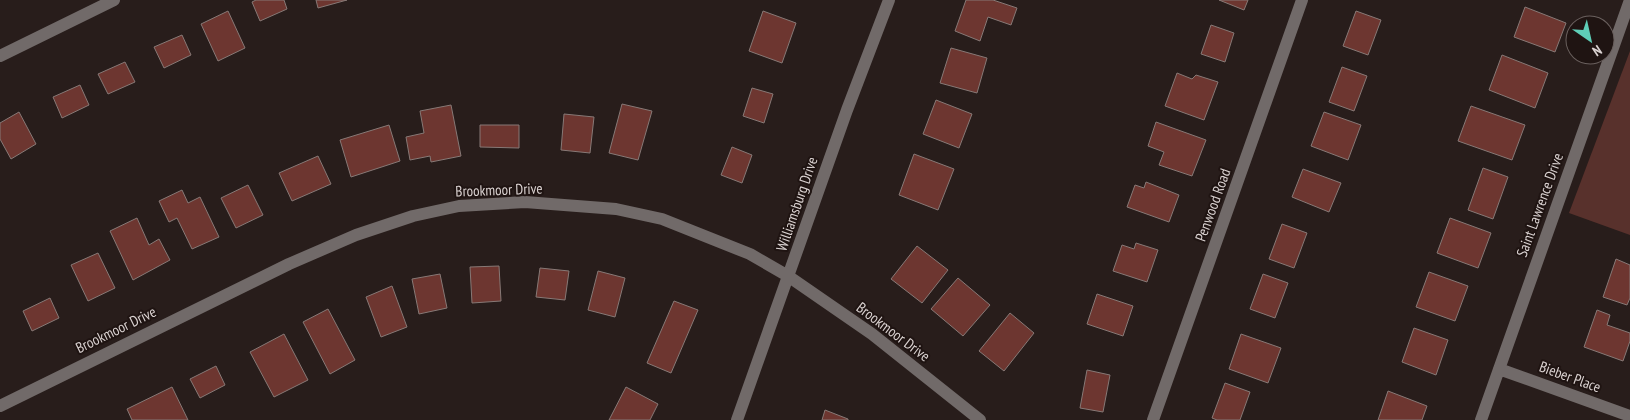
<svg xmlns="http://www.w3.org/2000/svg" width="1630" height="420" font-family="'PT Sans Narrow',sans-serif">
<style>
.park{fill:#58312c}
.building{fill:#6d3630;stroke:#877976}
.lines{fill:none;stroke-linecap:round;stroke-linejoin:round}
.minor{stroke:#716a69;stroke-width:12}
.labels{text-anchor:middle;stroke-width:4;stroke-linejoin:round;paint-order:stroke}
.street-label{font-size:15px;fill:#dad2d1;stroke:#1f1412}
</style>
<rect width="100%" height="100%" fill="#281d1b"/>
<path class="park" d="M 1630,51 L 1630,235 L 1569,213 Z"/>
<path class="building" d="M 256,0 L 284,0 L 287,9 L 260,21 L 252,2 Z
M 316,0 L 347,0 L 318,8 Z
M 966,0 L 993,0 L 1017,8 L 1011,25 L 988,17 L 980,41 L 955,31 Z
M 1219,0 L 1248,0 L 1244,10 Z
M 1525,7 L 1566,23 L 1555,52 L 1514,37 Z
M 228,11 L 245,48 L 218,61 L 201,24 Z
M 763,11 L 796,23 L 782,63 L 749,51 Z
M 1356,11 L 1381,20 L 1368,55 L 1343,46 Z
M 1211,25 L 1234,33 L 1225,62 L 1201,54 Z
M 182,35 L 191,55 L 164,68 L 154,47 Z
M 951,48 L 987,58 L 977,93 L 940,83 Z
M 1502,55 L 1548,73 L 1535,108 L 1489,90 Z
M 125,62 L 135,82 L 108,94 L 98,74 Z
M 1342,67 L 1367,76 L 1354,111 L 1329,102 Z
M 1177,73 L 1192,79 L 1196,75 L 1218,82 L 1204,120 L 1165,106 Z
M 80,85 L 89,105 L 62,118 L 53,97 Z
M 752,88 L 773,94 L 764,123 L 743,116 Z
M 936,100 L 972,114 L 959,148 L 923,134 Z
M 622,104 L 652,111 L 638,160 L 609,153 Z
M 451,105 L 461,156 L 431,162 L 430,156 L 410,160 L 406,137 L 424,133 L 420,111 Z
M 1471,106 L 1525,125 L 1512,160 L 1458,141 Z
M 19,112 L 36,144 L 11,159 L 0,139 L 0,123 Z
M 1324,112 L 1361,125 L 1348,160 L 1311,146 Z
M 564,114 L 594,117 L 590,153 L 561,150 Z
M 1156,122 L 1206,140 L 1192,176 L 1159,165 L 1164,152 L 1148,146 Z
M 389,125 L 400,161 L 351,177 L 340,140 Z
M 480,125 L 519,125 L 519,148 L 480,147 Z
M 732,147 L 752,155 L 742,183 L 721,175 Z
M 914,154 L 954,169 L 938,210 L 899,195 Z
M 318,156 L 331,184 L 292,201 L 279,173 Z
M 1483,168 L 1508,177 L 1493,219 L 1468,210 Z
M 1303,169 L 1341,183 L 1329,212 L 1292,197 Z
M 1146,182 L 1179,195 L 1169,222 L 1127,207 L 1135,185 L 1144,188 Z
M 248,185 L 263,215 L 236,228 L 221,198 Z
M 182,190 L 188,203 L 200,197 L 219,237 L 192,249 L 177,218 L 169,222 L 159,201 Z
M 137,218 L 149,245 L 159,239 L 170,260 L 133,280 L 110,231 Z
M 1450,218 L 1491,233 L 1478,268 L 1437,253 Z
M 1282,224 L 1307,233 L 1294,268 L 1269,259 Z
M 1136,243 L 1158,250 L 1147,282 L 1113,271 L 1122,245 L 1134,249 Z
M 917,246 L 948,270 L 922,303 L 891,279 Z
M 98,253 L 115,288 L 88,301 L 71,265 Z
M 1616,259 L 1630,265 L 1630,298 L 1627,305 L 1603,297 Z
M 499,266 L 501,301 L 472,303 L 470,267 Z
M 540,268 L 569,271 L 565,300 L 536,297 Z
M 598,271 L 625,278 L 615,317 L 588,310 Z
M 1429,272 L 1468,286 L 1455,321 L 1416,307 Z
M 440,274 L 447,308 L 419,314 L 412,279 Z
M 1263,274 L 1288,283 L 1275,318 L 1250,309 Z
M 958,278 L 990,305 L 963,336 L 931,309 Z
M 392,286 L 407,327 L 381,337 L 366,297 Z
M 1097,294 L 1133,306 L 1123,336 L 1087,324 Z
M 50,298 L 59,318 L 32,331 L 23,311 Z
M 674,301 L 698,310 L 671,373 L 647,363 Z
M 328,309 L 355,360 L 330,374 L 303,322 Z
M 1597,310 L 1610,315 L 1607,325 L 1630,333 L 1630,341 L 1623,361 L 1584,347 Z
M 1010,313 L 1034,333 L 1004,371 L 979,351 Z
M 1414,328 L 1448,340 L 1436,375 L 1402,362 Z
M 284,334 L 308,380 L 274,397 L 250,352 Z
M 1241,334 L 1281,348 L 1268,383 L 1229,369 Z
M 216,366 L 225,385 L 200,398 L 190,379 Z
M 1087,370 L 1110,375 L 1103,412 L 1080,408 Z
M 1225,383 L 1250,392 L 1240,420 L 1217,420 L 1212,418 Z
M 172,387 L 188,420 L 132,420 L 127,409 Z
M 626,387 L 658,404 L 650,420 L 609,420 Z
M 1388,391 L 1427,406 L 1422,420 L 1378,420 Z
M 825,410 L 848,419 L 848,420 L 822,420 Z"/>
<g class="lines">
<path class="minor" d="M 0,56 L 114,0
M 1499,369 L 1630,416
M 0,406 L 289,264 L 356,235 L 413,216 L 459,206 L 525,202 L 616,209 L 662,219 L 750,254 L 788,276 L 872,334 L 980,420
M 737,420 L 847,110 L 889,0
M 1153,420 L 1302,0
M 1481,420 L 1630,0"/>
</g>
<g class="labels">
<g class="street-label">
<text transform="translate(499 190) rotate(-2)" y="5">Brookmoor Drive</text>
<text transform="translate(797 204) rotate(-71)" y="5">Williamsburg Drive</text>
<text transform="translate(1213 205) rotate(-70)" y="5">Penwood Road</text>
<text transform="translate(1540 205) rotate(-70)" y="5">Saint Lawrence Drive</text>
<text transform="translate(116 330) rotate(-26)" y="5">Brookmoor Drive</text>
<text transform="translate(893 332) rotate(37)" y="5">Brookmoor Drive</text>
<text transform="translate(1570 377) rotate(20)" y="5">Bieber Place</text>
</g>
</g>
<g transform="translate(1590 40) rotate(146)"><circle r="24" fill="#1f1412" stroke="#6a605e"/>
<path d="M0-4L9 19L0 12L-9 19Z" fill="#5eceb7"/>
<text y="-8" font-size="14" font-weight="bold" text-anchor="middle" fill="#dad2d1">N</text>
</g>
</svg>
